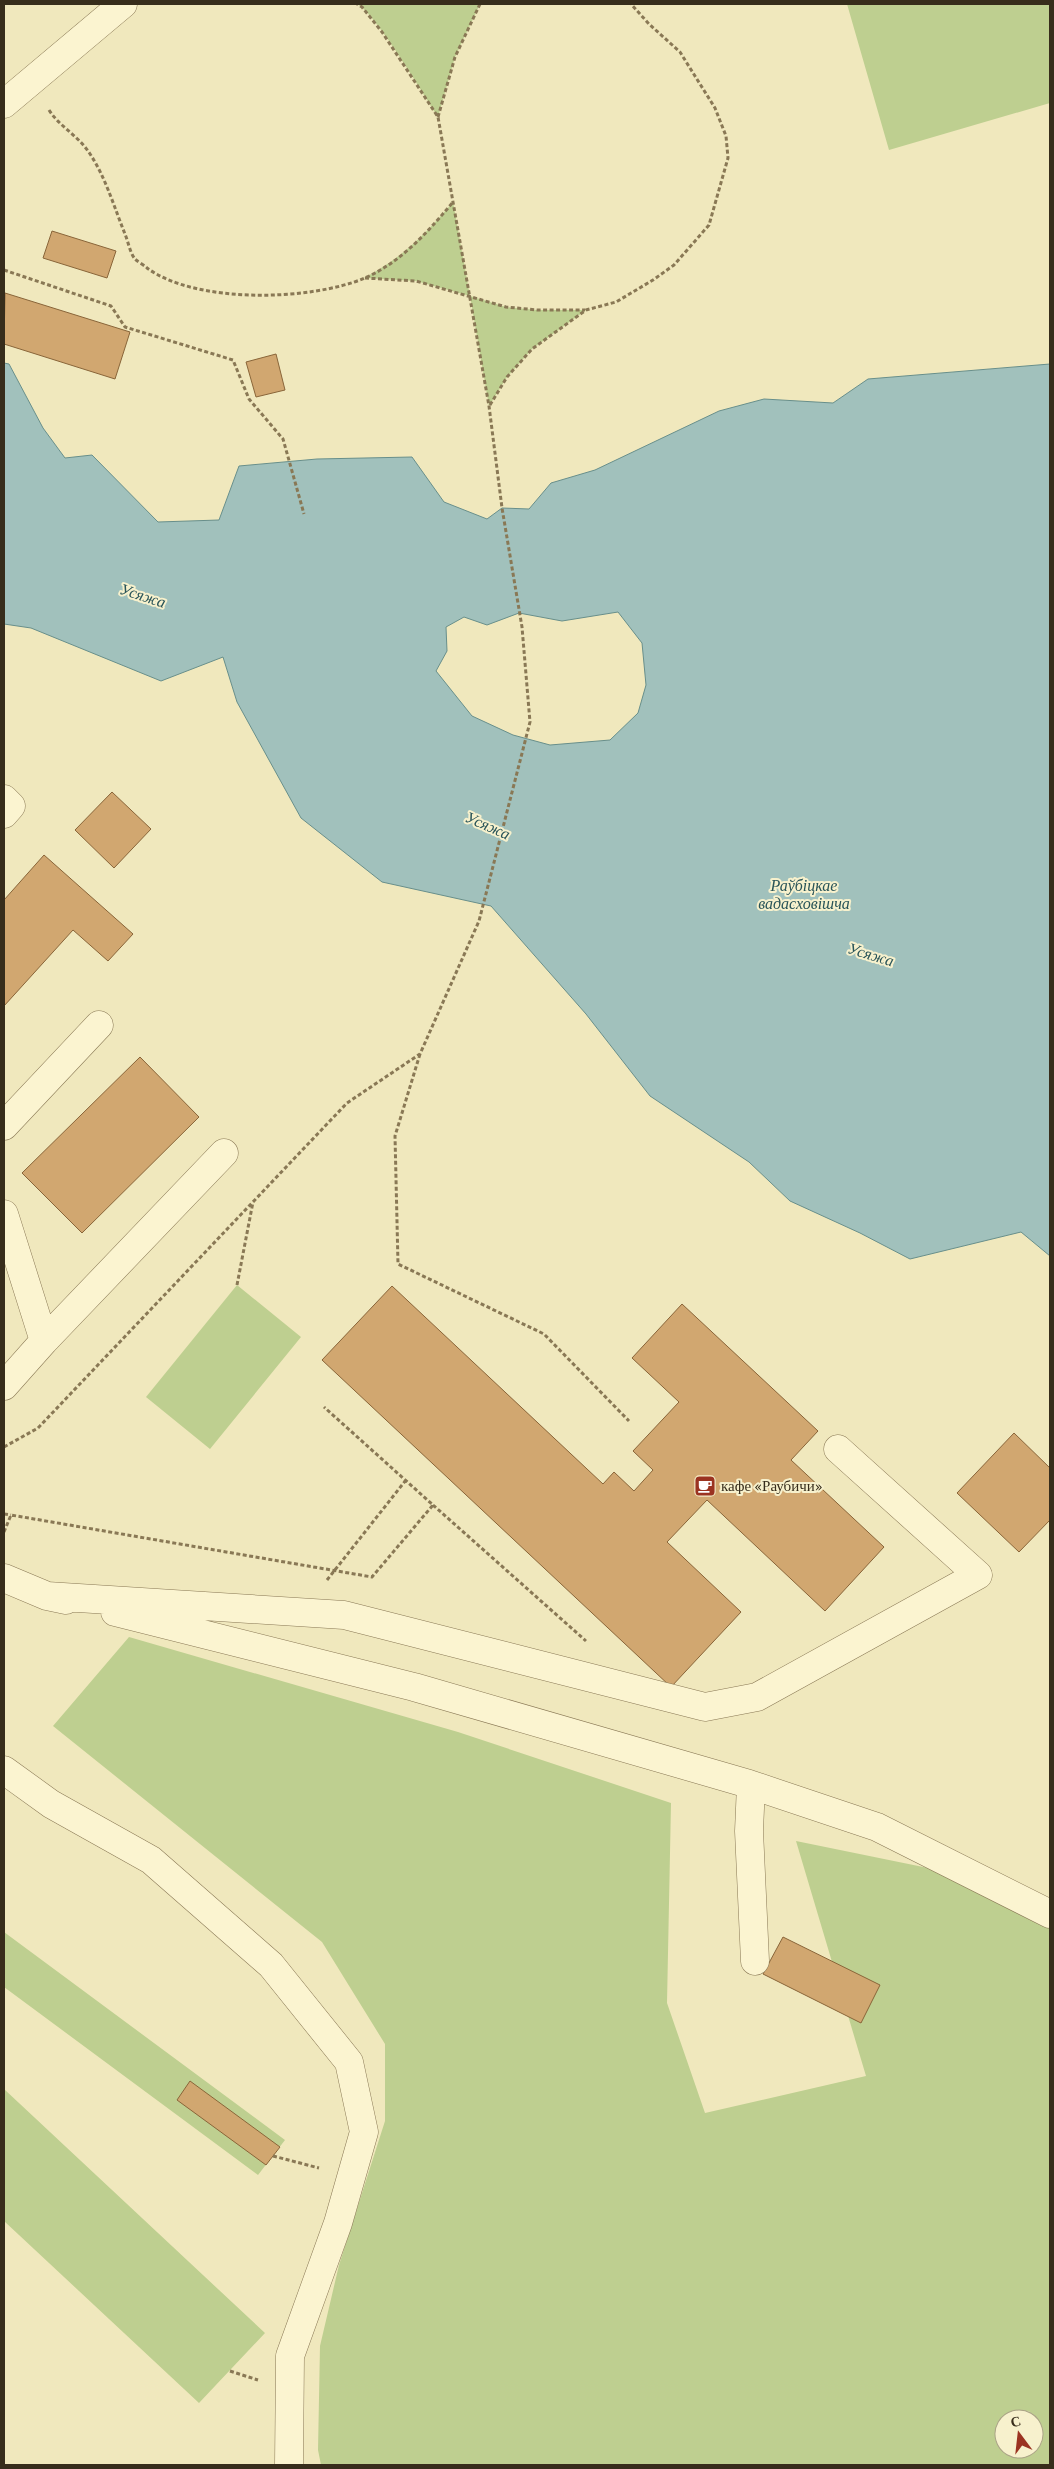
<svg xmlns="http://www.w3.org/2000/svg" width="1054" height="2469" font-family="'Crimson Pro',serif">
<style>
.green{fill:#becf90;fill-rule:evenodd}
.water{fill:#a1c1bc;stroke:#688f8b;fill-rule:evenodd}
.building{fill:#d1a770;stroke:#896539}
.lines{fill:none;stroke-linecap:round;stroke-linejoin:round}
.minor-casing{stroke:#897855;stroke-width:29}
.path{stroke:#897855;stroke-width:3;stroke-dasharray:4 2.5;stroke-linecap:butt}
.minor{stroke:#fbf4d0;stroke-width:28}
.labels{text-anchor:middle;stroke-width:4;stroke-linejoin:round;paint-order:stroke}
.poi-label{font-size:15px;fill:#372d1b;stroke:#f7f1cd;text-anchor:start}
.water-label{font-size:16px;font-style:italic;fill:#295458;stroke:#f7f1cd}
</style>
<rect width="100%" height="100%" fill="#f0e8bd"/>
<path class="green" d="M 357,4 L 480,4 L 455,57 L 438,117 C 423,94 376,14 357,4 Z
M 847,4 L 1050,4 L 1050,103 L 889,150 Z
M 453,202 L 470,296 L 506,307 L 537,310 L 586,310 L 532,349 L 507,377 L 489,406 L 470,296 L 416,281 L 364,278 C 403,257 425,235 453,202 Z
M 237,1285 L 301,1337 L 210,1449 L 146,1397 Z
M 129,1637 L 458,1732 L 671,1803 L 667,2003 L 705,2113 L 866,2076 L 796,1841 L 933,1869 L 1050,1923 L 1050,2465 L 321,2465 L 318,2450 L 320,2346 L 339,2265 L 385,2121 L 385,2044 L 322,1942 L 53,1726 ZM 1004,2419 L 1034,2419 L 1034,2449 L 1004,2449 Z
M 4,1932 L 285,2140 L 258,2175 L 4,1987 Z
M 4,2089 L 265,2333 L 199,2403 L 4,2221 Z"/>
<path class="water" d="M 4,363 L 9,364 L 43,428 L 65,458 L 92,455 L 158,522 L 219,520 L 239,466 L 317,459 L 412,457 L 444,502 L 487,519 L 502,508 L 529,509 L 551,483 L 595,470 L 719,411 L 764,399 L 833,403 L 868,379 L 1050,364 L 1050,1256 L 1021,1232 L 910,1259 L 860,1233 L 790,1201 L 749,1162 L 650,1096 L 586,1014 L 491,906 L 382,882 L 301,818 L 237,702 L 223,657 L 161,681 L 31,628 L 4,624 ZM 618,612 L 642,643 L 646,685 L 638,713 L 610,740 L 550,745 L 513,735 L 472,716 L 436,671 L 447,651 L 446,627 L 464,617 L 487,625 L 519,613 L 562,621 Z"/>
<path class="building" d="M 52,231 L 116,251 L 107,278 L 43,258 Z
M 5,293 L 130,332 L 115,379 L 4,344 Z
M 276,354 L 285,390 L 256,397 L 246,362 Z
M 112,792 L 151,829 L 114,868 L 75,830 Z
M 44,855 L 133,934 L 108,961 L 73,930 L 4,1006 L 4,900 Z
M 140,1057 L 199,1117 L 82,1233 L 22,1173 Z
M 392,1286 L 603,1484 L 614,1472 L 634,1491 L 653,1470 L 633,1451 L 679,1402 L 632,1358 L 682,1304 L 818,1431 L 791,1460 L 884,1547 L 825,1611 L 707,1500 L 667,1542 L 741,1612 L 671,1687 L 322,1360 Z
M 1014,1433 L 1050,1468 L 1050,1520 L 1019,1552 L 957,1493 Z
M 783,1937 L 880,1985 L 861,2023 L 763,1974 Z
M 190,2081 L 280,2147 L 266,2165 L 177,2100 Z"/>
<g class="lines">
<g class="minor-casing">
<path id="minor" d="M 4,104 L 123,4
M 4,799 L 11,806 L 4,814
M 4,1126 L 99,1025
M 4,1214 L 44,1341
M 4,1386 L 44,1341 L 224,1153
M 4,1578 L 47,1596 L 66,1600
M 47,1596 L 344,1615 L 705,1707 L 757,1697 L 978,1575 L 838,1449
M 115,1612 L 414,1687 L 749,1784 L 877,1827 L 1050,1914
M 4,1770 L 51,1804 L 151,1860 L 271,1965 L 349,2062 L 364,2132 L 338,2223 L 290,2356 L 289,2465
M 751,1785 L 749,1831 L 755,1961"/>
</g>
<path class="path" d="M 49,110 C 59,126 77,135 88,151 C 105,175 114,207 125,234 C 128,241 130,253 135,259 C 138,262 144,265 147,268 C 196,304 310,301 365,278 C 401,262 428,232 453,202
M 438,117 L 455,57 L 480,4
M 4,270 L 111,306 L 125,327 L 233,360 L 249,399 L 283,439 L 304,514
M 365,278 L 416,281 L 506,307 L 537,310 L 585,310
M 490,405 L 507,377 L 532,349 L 586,310 L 616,302 L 653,280 L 674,265 L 709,225 L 728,158 L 726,136 L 715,108 L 680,52 L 649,24 L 631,4
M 420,1054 L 395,1136 L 398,1264 L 544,1334 L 629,1421
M 237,1285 L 253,1202
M 4,1447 L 38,1428 L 347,1103 L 420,1054 L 479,921 L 530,722 L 522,627 L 502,508 L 489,406 L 438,117 L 382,32 L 362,7 L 357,4
M 433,1505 L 586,1641
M 4,1514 L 11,1515
M 4,1532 L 11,1515 L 372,1577 L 433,1505 L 324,1407
M 327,1580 L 406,1480
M 273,2156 L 319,2168
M 230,2371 L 258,2380"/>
<use href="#minor" class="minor"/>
</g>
<defs>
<g id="cafe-square" transform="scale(1.125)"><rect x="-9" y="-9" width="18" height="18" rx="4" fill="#9b3321" stroke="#f7f1cd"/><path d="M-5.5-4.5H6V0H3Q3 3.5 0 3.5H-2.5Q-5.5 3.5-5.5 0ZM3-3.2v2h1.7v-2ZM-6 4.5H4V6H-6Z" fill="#fff"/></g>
</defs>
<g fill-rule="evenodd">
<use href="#cafe-square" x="705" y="1486"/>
</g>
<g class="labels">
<g class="poi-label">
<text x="721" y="1491">кафе «Раубичи»</text>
</g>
<g class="water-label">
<text transform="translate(143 595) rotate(18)" y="6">Усяжа</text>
<text transform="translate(488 825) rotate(24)" y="6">Усяжа</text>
<text x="804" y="891">Раўбіцкае<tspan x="804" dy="18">вадасховішча</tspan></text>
<text transform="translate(871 954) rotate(17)" y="6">Усяжа</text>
</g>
</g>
<rect width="1054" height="2469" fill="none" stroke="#372d1b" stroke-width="10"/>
<g transform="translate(1019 2434) rotate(345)"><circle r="24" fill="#f7f1cd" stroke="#aaa386"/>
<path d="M0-4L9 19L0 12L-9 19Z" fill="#9b3321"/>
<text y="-8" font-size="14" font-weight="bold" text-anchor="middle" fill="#372d1b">С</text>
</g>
</svg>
